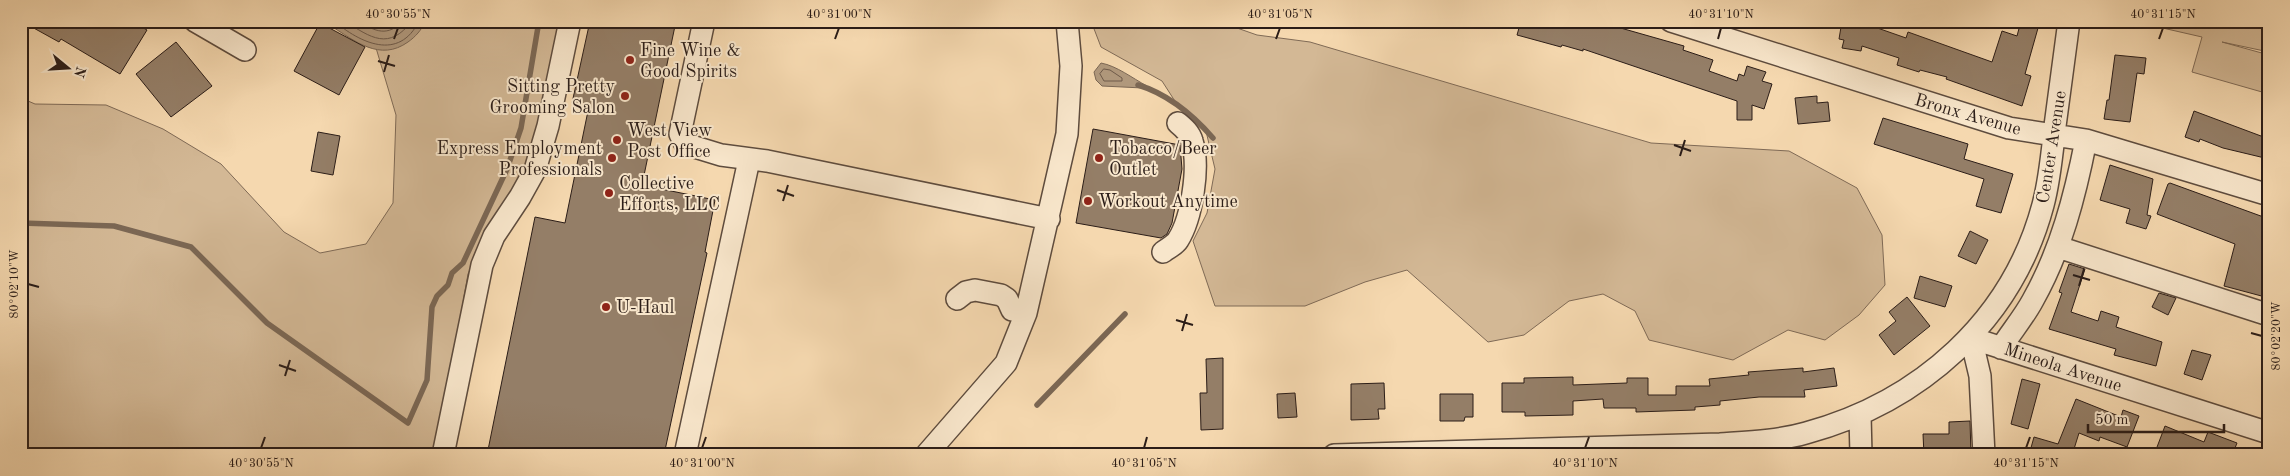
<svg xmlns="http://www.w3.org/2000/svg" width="2290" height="476" font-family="'Old Standard TT',serif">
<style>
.green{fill:#d3b895;stroke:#7f6a56}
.water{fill:#b0987c;stroke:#7b6754}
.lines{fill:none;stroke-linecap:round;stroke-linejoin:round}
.shore{stroke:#6e5a4a;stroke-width:1}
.stream{stroke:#7b6754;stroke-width:5.5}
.building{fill:#947e67;stroke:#2b1d18}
.minor-casing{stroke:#5e4c3e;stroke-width:24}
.minor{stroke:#f8e6cb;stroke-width:21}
.ticks{fill:none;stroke:#2b1d18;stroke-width:2}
.poi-dot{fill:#8f2418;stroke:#f8e6cb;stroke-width:2}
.labels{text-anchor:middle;stroke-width:4;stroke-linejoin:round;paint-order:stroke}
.poi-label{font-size:18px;fill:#2b1d18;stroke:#f8e6cb;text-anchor:start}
.street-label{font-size:18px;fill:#2b1d18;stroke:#f8e6cb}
.neatline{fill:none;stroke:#2b1d18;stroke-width:2}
.ticks-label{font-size:12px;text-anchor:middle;fill:#2b1d18}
</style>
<rect width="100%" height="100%" fill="#f5d8af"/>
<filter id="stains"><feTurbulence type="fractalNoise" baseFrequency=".004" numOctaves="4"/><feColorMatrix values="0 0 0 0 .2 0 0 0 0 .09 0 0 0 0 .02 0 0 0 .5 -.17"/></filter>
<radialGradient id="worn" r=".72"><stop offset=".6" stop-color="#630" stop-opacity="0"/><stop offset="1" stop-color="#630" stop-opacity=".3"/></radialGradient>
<path class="green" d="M 368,21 L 559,21 L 533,151 L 518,184 L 484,239 L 468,274 L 436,455 L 21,455 L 21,98 L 35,104 L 106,105 L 163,129 L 221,164 L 284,232 L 320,253 L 366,244 L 393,203 L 396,115 Z
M 1091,21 L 1217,21 L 1257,35 L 1310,42 L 1651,143 L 1789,151 L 1857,188 L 1882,235 L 1885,285 L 1859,315 L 1825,340 L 1788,330 L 1733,360 L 1649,340 L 1635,311 L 1603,294 L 1569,301 L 1524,335 L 1488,342 L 1407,270 L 1365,282 L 1305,306 L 1215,306 L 1193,241 L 1207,213 L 1215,169 L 1205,127 L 1180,109 L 1162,81 L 1101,47 Z
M 2132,21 L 2269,21 L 2269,52 L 2222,42 L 2269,55 L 2269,94 L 2192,72 L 2202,37 Z"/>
<path class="water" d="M 328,21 L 425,21 C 422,30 415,37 408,42 C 380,62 355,41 331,26 Z
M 1101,63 C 1117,66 1132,78 1147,86 L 1143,88 L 1102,86 L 1096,80 L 1094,72 Z"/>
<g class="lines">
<path class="shore" d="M 334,21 C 360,43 399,62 419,21
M 345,21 C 371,38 389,51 412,21
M 359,21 C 375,32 388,37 403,21
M 1104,69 L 1110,70 L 1122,78 L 1122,81 L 1104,81 L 1100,74 Z"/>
<path class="stream" d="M 1138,85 C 1168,94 1192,114 1213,138
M 21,223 L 114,226 L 191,247 L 267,323 L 408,423 L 427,380 L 432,307 L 437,296 L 448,285 L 452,273 L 463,263 L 507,169 L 521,128 L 539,21
M 1037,405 L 1125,314"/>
</g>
<path class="building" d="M 21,21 L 131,21 L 147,30 L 120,74 L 61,39 L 59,42 Z
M 590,21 L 676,21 L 642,185 L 715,200 L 705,252 L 707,253 L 664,455 L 487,455 L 535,217 L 565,223 L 589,106 L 572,103 Z
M 1521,21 L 1596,21 L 1684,46 L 1683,50 L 1713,60 L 1709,71 L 1737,81 L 1739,74 L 1744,76 L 1747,66 L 1766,72 L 1762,81 L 1772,84 L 1764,109 L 1752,105 L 1752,120 L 1737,120 L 1737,101 L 1583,49 L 1583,51 L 1562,45 L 1561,47 L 1517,35 Z
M 1842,21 L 1866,24 L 1906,38 L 1908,32 L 1992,62 L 2002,31 L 2017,36 L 2021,21 L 2040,21 L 2025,74 L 2031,76 L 2022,106 L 1946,79 L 1947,77 L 1920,70 L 1919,72 L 1897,65 L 1899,58 L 1862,46 L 1861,51 L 1842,48 L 1844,40 L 1839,39 Z
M 320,23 L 365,47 L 339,95 L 294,71 Z
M 176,42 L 212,86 L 171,117 L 136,74 Z
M 2115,55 L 2146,58 L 2144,74 L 2137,73 L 2130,122 L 2104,119 L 2107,100 L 2109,100 Z
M 1817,96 L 1817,103 L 1828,102 L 1830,121 L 1798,124 L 1795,98 Z
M 2194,111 L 2269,139 L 2269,159 L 2223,148 L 2200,139 L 2199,142 L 2185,137 Z
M 1883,118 L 1968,144 L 1964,159 L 2013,174 L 2001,213 L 1976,206 L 1984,179 L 1874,144 Z
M 1093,129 L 1180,145 L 1182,169 L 1172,223 L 1167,234 L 1161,238 L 1076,223 Z
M 318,132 L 340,136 L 333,175 L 311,171 Z
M 2110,165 L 2153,179 L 2147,215 L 2151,216 L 2146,229 L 2126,223 L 2130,209 L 2100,200 Z
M 2170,183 L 2269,219 L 2269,298 L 2224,286 L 2235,244 L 2157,214 L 2168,184 Z
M 1970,231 L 1988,240 L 1976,264 L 1958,256 Z
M 2069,264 L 2085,269 L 2071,312 L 2098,321 L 2101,311 L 2119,317 L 2116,327 L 2162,342 L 2156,366 L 2114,355 L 2116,349 L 2049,329 L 2062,293 L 2059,292 Z
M 1920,276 L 1952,286 L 1945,307 L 1914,298 Z
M 2159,293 L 2176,298 L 2168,315 L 2152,307 Z
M 1907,297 L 1930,326 L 1894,355 L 1879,335 L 1896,321 L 1889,312 Z
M 2192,350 L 2211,355 L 2202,380 L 2184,374 Z
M 1223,358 L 1223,429 L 1201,430 L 1200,393 L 1207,393 L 1206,359 Z
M 1803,368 L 1803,372 L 1834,368 L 1837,386 L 1804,390 L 1805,397 L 1759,397 L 1720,401 L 1720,405 L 1695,407 L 1695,410 L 1636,412 L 1636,408 L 1604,408 L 1603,399 L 1573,401 L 1573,415 L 1525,416 L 1525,412 L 1502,412 L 1502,383 L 1524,383 L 1524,378 L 1573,377 L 1573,385 L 1627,383 L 1627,378 L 1648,378 L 1648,395 L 1676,395 L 1676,386 L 1710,386 L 1709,379 L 1749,375 L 1748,372 Z
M 2022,379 L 2040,384 L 2028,429 L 2011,424 Z
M 1384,383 L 1385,409 L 1378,409 L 1379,419 L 1351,420 L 1351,384 Z
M 1295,393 L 1297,417 L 1278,418 L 1277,394 Z
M 1440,394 L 1473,394 L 1473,417 L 1465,417 L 1464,421 L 1440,421 Z
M 2076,399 L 2121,417 L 2123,410 L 2139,416 L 2127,447 L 2100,437 L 2099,441 L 2079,433 L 2074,449 L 2080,451 L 2079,455 L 2029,455 L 2034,437 L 2058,444 Z
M 1970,421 L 1971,455 L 1924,455 L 1923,434 L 1949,434 L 1949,422 Z
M 2165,426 L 2204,442 L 2208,432 L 2237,443 L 2233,453 L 2235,455 L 2154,455 Z"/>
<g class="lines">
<g class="minor-casing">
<path id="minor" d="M 195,21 L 245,50
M 704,21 L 680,134 L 685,144 L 721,155 L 767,161 L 1049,219
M 1671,21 L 2009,128 L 2086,140 L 2269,195
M 2058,247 L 2269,315
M 1163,252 C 1168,248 1175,245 1178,240 C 1192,218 1200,166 1192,141 C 1190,133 1184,128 1178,123
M 957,299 L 966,292 L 975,290 L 1001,295 L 1007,299 L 1012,310
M 1971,338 L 2269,433
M 1971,338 L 1980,376 L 1984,455
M 2001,348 C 2011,332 2024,317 2033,300 C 2061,250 2075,196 2086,140
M 1860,415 L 1861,455
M 443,455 L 482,265 L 494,236 L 520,197 L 535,170 L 548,126 L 570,21
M 685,455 L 749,160
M 926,455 L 1006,363 L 1026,313 L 1067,134 L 1071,66 L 1067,21
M 1334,455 L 1720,444 C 1749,442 1778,441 1806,433 C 1920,402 2012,321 2043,205 C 2050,179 2052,153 2055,126 C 2060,91 2064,56 2069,21"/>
</g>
<use href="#minor" class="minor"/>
</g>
<path class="ticks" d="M 394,39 L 398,28M 835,39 L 839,28M 1276,39 L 1280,28M 1718,39 L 1721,28M 2159,39 L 2163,28M 378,61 L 395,66M 384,72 L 389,55M 1674,145 L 1691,151M 1680,156 L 1685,140M 777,190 L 794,196M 783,201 L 788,185M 2073,275 L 2090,280M 28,284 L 39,287M 2079,286 L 2084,269M 1176,320 L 1193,325M 1182,331 L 1187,314M 2251,333 L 2262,336M 279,365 L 296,371M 285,376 L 290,360M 261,448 L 265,437M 702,448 L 706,437M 1144,448 L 1147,437M 1585,448 L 1589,437M 2026,448 L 2030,437"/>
<g class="poi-dot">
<circle cx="630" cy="60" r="5"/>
<circle cx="625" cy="96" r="5"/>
<circle cx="617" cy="140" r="5"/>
<circle cx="612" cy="158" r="5"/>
<circle cx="1099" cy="158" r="5"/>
<circle cx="609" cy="193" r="5"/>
<circle cx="1088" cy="201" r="5"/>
<circle cx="606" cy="307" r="5"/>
</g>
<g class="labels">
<g class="poi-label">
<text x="640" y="56">Fine Wine &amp;<tspan x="640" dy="21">Good Spirits</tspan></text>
<text x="615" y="92" text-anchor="end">Sitting Pretty<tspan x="615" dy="21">Grooming Salon</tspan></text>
<text x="627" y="136">West View<tspan x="627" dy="21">Post Office</tspan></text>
<text x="602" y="154" text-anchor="end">Express Employment<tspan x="602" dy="21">Professionals</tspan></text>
<text x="1109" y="154">Tobacco/Beer<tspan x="1109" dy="21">Outlet</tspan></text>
<text x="619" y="189">Collective<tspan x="619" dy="21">Efforts, LLC</tspan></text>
<text x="1098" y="207">Workout Anytime</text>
<text x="616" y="313">U-Haul</text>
</g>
<g class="street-label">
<text transform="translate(1968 114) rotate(16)" y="6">Bronx Avenue</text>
<text transform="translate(2051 147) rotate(-81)" y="6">Center Avenue</text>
<text transform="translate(2063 367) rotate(18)" y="6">Mineola Avenue</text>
</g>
</g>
<rect width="2290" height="476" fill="none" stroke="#f5d8af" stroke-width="55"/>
<g transform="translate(68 68) rotate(108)" stroke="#f8e6cb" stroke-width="4" paint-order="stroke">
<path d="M0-4L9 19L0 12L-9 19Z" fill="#2b1d18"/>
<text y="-8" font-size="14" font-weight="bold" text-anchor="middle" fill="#2b1d18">N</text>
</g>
<path d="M2088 424v8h136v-8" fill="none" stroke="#2b1d18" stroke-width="2.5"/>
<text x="2095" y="424" font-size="15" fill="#2b1d18" stroke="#f8e6cb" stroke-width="4" paint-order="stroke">50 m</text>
<rect x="28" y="28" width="2234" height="420" class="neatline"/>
<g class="ticks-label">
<text x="398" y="18">40°30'55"N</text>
<text x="839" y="18">40°31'00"N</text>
<text x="1280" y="18">40°31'05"N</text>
<text x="1721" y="18">40°31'10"N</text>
<text x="2163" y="18">40°31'15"N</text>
<text transform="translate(14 284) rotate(-90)" y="4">80°02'10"W</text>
<text transform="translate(2276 336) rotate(-90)" y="4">80°02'20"W</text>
<text x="261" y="467">40°30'55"N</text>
<text x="702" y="467">40°31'00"N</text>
<text x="1144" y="467">40°31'05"N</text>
<text x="1585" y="467">40°31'10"N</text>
<text x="2026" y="467">40°31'15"N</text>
</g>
<rect width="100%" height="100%" filter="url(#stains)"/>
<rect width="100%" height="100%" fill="url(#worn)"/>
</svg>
